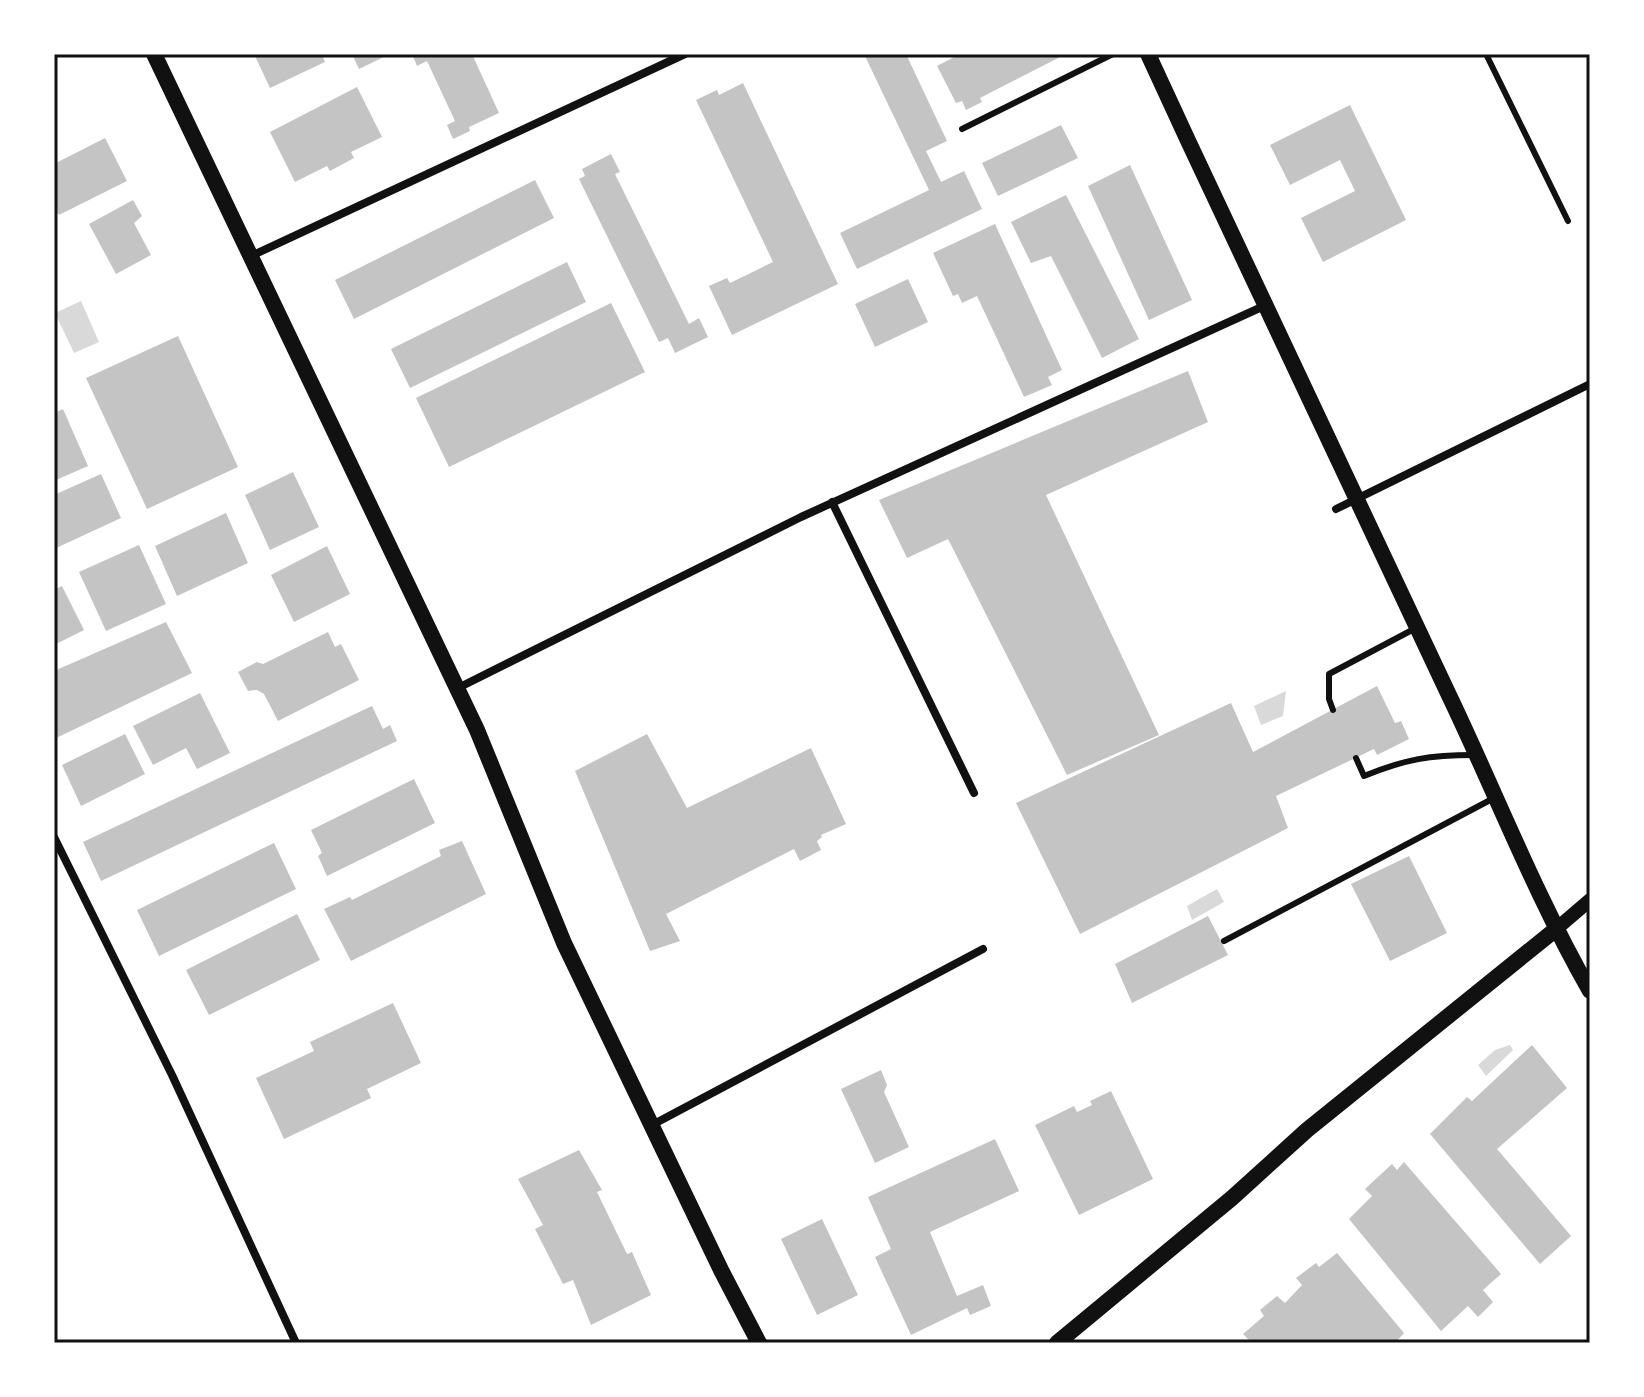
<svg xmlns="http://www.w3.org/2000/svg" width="1644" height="1397" font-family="Jost,sans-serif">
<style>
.water{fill:#d9d9d9}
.building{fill:#c4c4c4}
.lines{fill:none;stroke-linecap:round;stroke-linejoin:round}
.service{stroke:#111;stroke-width:6}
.minor{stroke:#111;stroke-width:8}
.tertiary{stroke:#111;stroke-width:14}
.secondary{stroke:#111;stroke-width:16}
.neatline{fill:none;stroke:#111;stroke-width:3}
</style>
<rect width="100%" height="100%" fill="#fff"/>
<path class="water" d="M 81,301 L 99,342 L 74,353 L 55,313 Z
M 1286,691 L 1283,716 L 1261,725 L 1254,706 Z
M 1217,889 L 1224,902 L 1192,920 L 1187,906 Z
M 1510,1045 L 1513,1050 L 1486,1076 L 1478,1065 L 1495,1050 Z"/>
<path class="building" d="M 254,54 L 322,54 L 325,62 L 270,88 Z
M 352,54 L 390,54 L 359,69 Z
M 412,54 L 472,54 L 499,113 L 469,127 L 470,131 L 453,139 L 447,125 L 455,121 L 427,61 L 417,66 Z
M 864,54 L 906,54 L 947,141 L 926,151 L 941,182 L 964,171 L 982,209 L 857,269 L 840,233 L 929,190 Z
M 960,54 L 1066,54 L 980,98 L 982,102 L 966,110 L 962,101 L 956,103 L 937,66 Z
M 743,83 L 838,284 L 732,335 L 709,286 L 727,278 L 730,283 L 773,262 L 696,100 L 717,90 L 719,95 Z
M 357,87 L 382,137 L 351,152 L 354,158 L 330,171 L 327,166 L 295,182 L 270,132 Z
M 1350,105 L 1406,220 L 1323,262 L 1301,218 L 1355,191 L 1340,160 L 1290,185 L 1270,145 Z
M 1061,125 L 1078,158 L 998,196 L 982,163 Z
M 105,138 L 127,181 L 59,215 L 54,208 L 54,164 Z
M 611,154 L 620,172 L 615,174 L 689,324 L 699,318 L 708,337 L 675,353 L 668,338 L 659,342 L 579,179 L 585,176 L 582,169 Z
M 1130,165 L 1192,300 L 1149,320 L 1088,186 Z
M 535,180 L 554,218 L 354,319 L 335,280 Z
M 1066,195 L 1139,339 L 1102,358 L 1051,256 L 1031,263 L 1011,222 Z
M 133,200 L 142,216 L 134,223 L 151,255 L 116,274 L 89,224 Z
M 995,224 L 1062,370 L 1048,377 L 1052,385 L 1024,397 L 977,296 L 962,303 L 958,294 L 953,296 L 933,253 Z
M 567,262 L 586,302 L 410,388 L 391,349 Z
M 908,279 L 928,322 L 875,347 L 855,304 Z
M 611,303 L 645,372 L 449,467 L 416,398 Z
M 178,336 L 238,467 L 147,509 L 86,378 Z
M 1188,371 L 1208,422 L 1046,495 L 1159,735 L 1067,775 L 948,539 L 907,558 L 879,500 Z
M 63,409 L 88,466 L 56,480 L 54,413 Z
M 293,472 L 319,527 L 270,550 L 245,495 Z
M 101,474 L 121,518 L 54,549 L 54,495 Z
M 226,513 L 248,563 L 177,596 L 155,546 Z
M 139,545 L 166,604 L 106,631 L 79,572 Z
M 327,546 L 350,594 L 294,622 L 271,575 Z
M 62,586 L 84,630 L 54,645 L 54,590 Z
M 166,622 L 192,673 L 54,739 L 54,671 Z
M 328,632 L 335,647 L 341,644 L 359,680 L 278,721 L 264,694 L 257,690 L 248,691 L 238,672 L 257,662 L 263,664 Z
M 1377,686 L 1395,723 L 1401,721 L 1409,739 L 1377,755 L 1374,749 L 1276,796 L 1288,828 L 1080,934 L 1016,803 L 1231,703 L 1253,752 Z
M 200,693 L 230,753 L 197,769 L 186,748 L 153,765 L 133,726 Z
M 372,706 L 383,729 L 390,725 L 397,741 L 101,881 L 83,842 Z
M 125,734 L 145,774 L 81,806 L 62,765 Z
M 647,734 L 687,808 L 811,748 L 846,824 L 821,835 L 822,837 L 817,841 L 821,850 L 800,861 L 794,849 L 666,914 L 680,941 L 650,951 L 575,771 Z
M 414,779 L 435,823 L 327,876 L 318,856 L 322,853 L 311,830 Z
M 462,841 L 486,894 L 351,961 L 324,909 L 350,897 L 352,900 L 441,856 L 439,850 Z
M 274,843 L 296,889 L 159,956 L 137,910 Z
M 1409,856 L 1447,933 L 1390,961 L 1351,884 Z
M 297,914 L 320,960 L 209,1015 L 186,970 Z
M 1208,916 L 1228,955 L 1132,1003 L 1115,964 Z
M 393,1003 L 421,1063 L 367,1089 L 371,1098 L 284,1139 L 256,1078 L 314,1051 L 310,1042 Z
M 1532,1045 L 1567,1088 L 1497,1149 L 1571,1236 L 1540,1264 L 1430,1134 L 1467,1097 L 1472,1101 Z
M 881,1070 L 887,1085 L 884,1092 L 909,1147 L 875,1163 L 841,1089 Z
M 1111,1091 L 1153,1179 L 1079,1215 L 1035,1125 L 1074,1106 L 1077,1112 L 1092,1105 L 1090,1101 Z
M 995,1139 L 1019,1191 L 930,1232 L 957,1296 L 983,1285 L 991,1306 L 970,1315 L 967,1308 L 911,1335 L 875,1257 L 891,1249 L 868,1197 Z
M 579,1150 L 602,1190 L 597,1192 L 627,1254 L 632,1252 L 651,1295 L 591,1325 L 573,1280 L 563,1284 L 535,1229 L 543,1225 L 518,1179 Z
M 1404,1162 L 1501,1274 L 1483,1290 L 1493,1302 L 1478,1317 L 1468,1306 L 1441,1331 L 1349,1219 L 1372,1196 L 1365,1189 L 1392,1164 L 1397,1170 Z
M 822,1219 L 858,1295 L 817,1315 L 781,1239 Z
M 1337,1253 L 1404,1333 L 1395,1343 L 1252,1343 L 1243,1334 L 1264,1316 L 1260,1310 L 1277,1296 L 1285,1303 L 1302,1285 L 1296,1278 L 1316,1263 L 1319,1267 Z"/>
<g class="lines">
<path class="service" d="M 1486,54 L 1568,221
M 962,129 L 1113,54
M 1333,710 L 1329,699 L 1329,674 L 1414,629
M 1356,758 L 1364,776 C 1406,759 1430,755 1474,755
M 1224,941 L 1494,798"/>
<path class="minor" d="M 251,256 L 685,54
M 832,502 L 974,793
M 1336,509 L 1590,384
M 456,689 L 801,517 L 1264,306
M 54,837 L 172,1075 L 296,1343
M 652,1125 L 983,949"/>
<path class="tertiary" d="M 1555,930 L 1590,900"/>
<path class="secondary" d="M 154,54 L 477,730 L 564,943 L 721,1270 L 759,1343
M 1148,54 C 1246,267 1346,479 1447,691 C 1495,791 1535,895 1590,991
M 1057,1343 L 1232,1198 L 1307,1130 L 1555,930"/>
</g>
<rect width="1644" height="1397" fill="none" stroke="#ffffff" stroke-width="112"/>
<rect x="56" y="56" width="1532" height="1285" class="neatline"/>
</svg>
